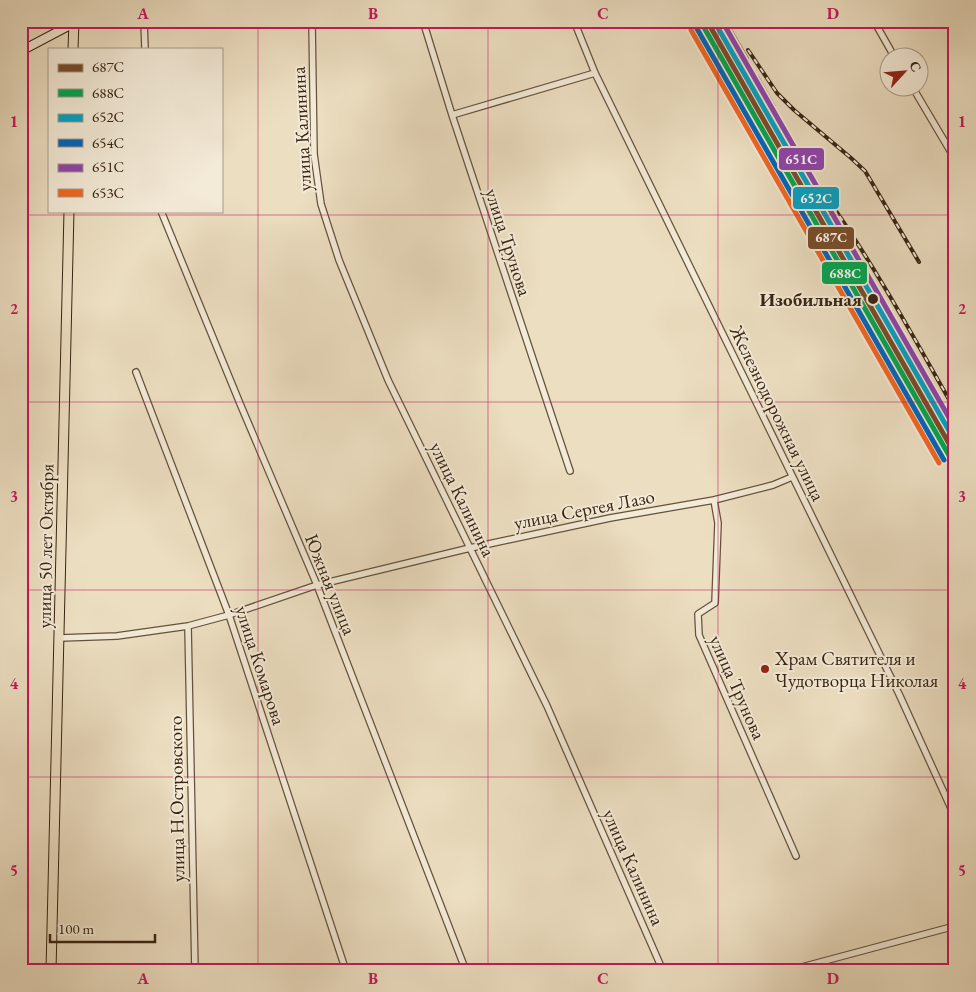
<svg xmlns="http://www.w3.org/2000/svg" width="976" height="992" font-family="'EB Garamond',serif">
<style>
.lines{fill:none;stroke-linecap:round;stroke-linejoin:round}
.street-casing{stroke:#65523d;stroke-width:8}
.secondary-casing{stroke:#382411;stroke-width:10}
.primary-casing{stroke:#382411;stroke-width:11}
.street{stroke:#f3ead7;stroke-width:5.5}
.secondary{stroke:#f3ead7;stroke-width:8}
.primary{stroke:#ecdec1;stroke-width:9}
.rail-casing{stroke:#382411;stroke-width:4}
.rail{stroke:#f3ead7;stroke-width:2;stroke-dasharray:5.5;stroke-linecap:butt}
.rail-1-casing{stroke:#f3ead7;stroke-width:9}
.rail-2-casing{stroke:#f3ead7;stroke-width:9}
.rail-3-casing{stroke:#f3ead7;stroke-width:9}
.rail-4-casing{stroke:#f3ead7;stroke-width:9}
.rail-5-casing{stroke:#f3ead7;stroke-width:9}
.rail-6-casing{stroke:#f3ead7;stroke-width:9}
.rail-1{stroke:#7a4b2a;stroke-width:5}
.rail-2{stroke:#00a651;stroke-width:5}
.rail-3{stroke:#03a2c5;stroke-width:5}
.rail-4{stroke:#0065bd;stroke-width:5}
.rail-5{stroke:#8e44ad;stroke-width:5}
.rail-6{stroke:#f26522;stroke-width:5}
.grid{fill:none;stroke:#c2185b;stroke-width:1;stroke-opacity:0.55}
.stop-dot{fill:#382411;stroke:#f3ead7;stroke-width:2}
.poi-dot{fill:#8f2418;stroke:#f3ead7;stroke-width:2}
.labels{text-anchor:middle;stroke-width:4;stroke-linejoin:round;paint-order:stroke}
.street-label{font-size:19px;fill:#382411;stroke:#f3ead7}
.stop-label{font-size:19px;font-weight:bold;fill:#382411;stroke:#f3ead7;text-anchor:end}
.poi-label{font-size:19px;fill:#382411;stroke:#f3ead7;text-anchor:start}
.line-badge{stroke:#f3ead7;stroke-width:2}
.badge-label{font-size:14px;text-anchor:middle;font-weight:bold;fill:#fff}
.neatline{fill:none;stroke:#c2185b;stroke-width:2}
.grid-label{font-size:16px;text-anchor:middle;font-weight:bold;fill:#c2185b}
</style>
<rect width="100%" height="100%" fill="#ecdec1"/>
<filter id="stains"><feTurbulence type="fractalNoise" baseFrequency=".004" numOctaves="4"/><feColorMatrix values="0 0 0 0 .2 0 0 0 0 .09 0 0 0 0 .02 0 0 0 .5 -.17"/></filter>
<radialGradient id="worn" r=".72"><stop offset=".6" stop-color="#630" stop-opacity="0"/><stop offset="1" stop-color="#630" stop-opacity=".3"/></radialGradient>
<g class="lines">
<g class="street-casing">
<path id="street" d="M 144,21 L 145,49
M 312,21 L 314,154 L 321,204 L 339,260 L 388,380 L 547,706 L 663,971
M 423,21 L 452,115 L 570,471
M 574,21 L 595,73 L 899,694 L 955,817
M 874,21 L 895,58
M 913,88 L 955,159
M 452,115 L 595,73
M 161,211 L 241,406 L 317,585 L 466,971
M 136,372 L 229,615 L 346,971
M 714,500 L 718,523 L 715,603 L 698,614 L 699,635 L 796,856
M 188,626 L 195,971
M 60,638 L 117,636 L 188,626 L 229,615 L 317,585 L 470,548 L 610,518 L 714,500 L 773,485 L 792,477
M 787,971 L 955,926"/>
</g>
<g class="secondary-casing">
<path id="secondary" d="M 21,51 L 74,23"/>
</g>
<g class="primary-casing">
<path id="primary" d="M 73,49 L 74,21
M 51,971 L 69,211"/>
</g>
<use href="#street" class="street"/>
<use href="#secondary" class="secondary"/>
<use href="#primary" class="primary"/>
<g class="rail-casing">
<path id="rail" d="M 725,21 L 747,59
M 748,50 L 777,93 L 794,110 L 851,158 L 865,171 L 919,262
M 757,77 L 774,107
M 827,198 C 875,266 914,338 955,410"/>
</g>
<use href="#rail" class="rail"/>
<g class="rail-1-casing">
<path id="rail-1" d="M 707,21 L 955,454"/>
</g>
<g class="rail-2-casing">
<path id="rail-2" d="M 702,24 L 950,457"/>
</g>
<g class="rail-3-casing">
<path id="rail-3" d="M 714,21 L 955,441"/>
</g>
<g class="rail-4-casing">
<path id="rail-4" d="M 696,27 L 944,460"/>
</g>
<g class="rail-5-casing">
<path id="rail-5" d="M 722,21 L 955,428"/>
</g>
<g class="rail-6-casing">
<path id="rail-6" d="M 691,30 L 939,463"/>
</g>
<use href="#rail-1" class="rail-1"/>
<use href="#rail-2" class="rail-2"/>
<use href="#rail-3" class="rail-3"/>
<use href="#rail-4" class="rail-4"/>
<use href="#rail-5" class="rail-5"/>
<use href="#rail-6" class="rail-6"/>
</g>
<path class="grid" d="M 258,21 L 258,971M 488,21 L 488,971M 718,21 L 718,971M 21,215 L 955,215M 21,402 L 955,402M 21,590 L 955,590M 21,777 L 955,777"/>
<circle class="stop-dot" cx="873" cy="299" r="6"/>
<circle class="poi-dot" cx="765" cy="669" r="5"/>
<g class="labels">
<g class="street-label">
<text transform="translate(301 129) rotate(-93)" y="7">улица Калинина</text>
<text transform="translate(509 242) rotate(72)" y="7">улица Трунова</text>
<text transform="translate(778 413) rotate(64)" y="7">Железнодорожная улица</text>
<text transform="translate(463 499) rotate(64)" y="7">улица Калинина</text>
<text transform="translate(584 509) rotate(-11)" y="7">улица Сергея Лазо</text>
<text transform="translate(45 546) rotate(-89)" y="7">улица 50 лет Октября</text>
<text transform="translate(331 584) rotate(68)" y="7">Южная улица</text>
<text transform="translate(261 665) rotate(72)" y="7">улица Комарова</text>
<text transform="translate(738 687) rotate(66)" y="7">улица Трунова</text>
<text transform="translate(176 799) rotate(-91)" y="7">улица Н.Островского</text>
<text transform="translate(634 867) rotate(66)" y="7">улица Калинина</text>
</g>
<g class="stop-label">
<text x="862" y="306">Изобильная</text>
</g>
<g class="poi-label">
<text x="775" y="665">Храм Святителя и<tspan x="775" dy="22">Чудотворца Николая</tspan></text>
</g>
</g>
<g class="line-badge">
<rect x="778" y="147" width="47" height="24" rx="5" fill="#8e44ad"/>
<rect x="792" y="186" width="48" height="24" rx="5" fill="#03a2c5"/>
<rect x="807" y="226" width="48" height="24" rx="5" fill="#7a4b2a"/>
<rect x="821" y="261" width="47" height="24" rx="5" fill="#00a651"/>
</g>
<g class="badge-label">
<text x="801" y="164">651С</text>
<text x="816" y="203">652С</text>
<text x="831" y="242">687С</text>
<text x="845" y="278">688С</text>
</g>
<rect width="976" height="992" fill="none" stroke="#ecdec1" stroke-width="55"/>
<rect x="48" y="48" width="175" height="165" fill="#f3ead7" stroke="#a89b88"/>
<rect x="58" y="64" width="25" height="8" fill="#7a4b2a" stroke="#a89b88"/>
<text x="92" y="72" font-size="15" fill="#382411">687С</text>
<rect x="58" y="89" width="25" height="8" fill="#00a651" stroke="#a89b88"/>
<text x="92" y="98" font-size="15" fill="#382411">688С</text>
<rect x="58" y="114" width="25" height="8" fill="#03a2c5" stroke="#a89b88"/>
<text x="92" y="122" font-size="15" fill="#382411">652С</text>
<rect x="58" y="139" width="25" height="8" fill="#0065bd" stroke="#a89b88"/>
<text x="92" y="148" font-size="15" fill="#382411">654С</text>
<rect x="58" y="164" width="25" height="8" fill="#8e44ad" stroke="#a89b88"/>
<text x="92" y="172" font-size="15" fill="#382411">651С</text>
<rect x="58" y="189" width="25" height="8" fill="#f26522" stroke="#a89b88"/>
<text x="92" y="198" font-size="15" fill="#382411">653С</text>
<g transform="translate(904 72) rotate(64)"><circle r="24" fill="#f3ead7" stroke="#a89b88"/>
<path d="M0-4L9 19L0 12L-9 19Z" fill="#8f2418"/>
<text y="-8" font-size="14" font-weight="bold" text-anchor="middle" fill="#382411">С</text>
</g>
<path d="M50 934v8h105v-8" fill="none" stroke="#382411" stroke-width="2.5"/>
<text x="58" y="934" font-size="15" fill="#382411" stroke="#f3ead7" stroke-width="4" paint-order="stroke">100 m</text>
<rect x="28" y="28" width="920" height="936" class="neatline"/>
<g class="grid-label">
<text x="143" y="19">A</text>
<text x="373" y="19">B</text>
<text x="603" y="19">C</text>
<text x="833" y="19">D</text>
<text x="14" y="127">1</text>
<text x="962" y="127">1</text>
<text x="14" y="314">2</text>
<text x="962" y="314">2</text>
<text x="14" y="502">3</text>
<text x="962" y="502">3</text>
<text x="14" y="689">4</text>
<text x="962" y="689">4</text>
<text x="14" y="876">5</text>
<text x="962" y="876">5</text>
<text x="143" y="984">A</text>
<text x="373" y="984">B</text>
<text x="603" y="984">C</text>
<text x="833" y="984">D</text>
</g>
<rect width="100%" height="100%" filter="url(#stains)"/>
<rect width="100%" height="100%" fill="url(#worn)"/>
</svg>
